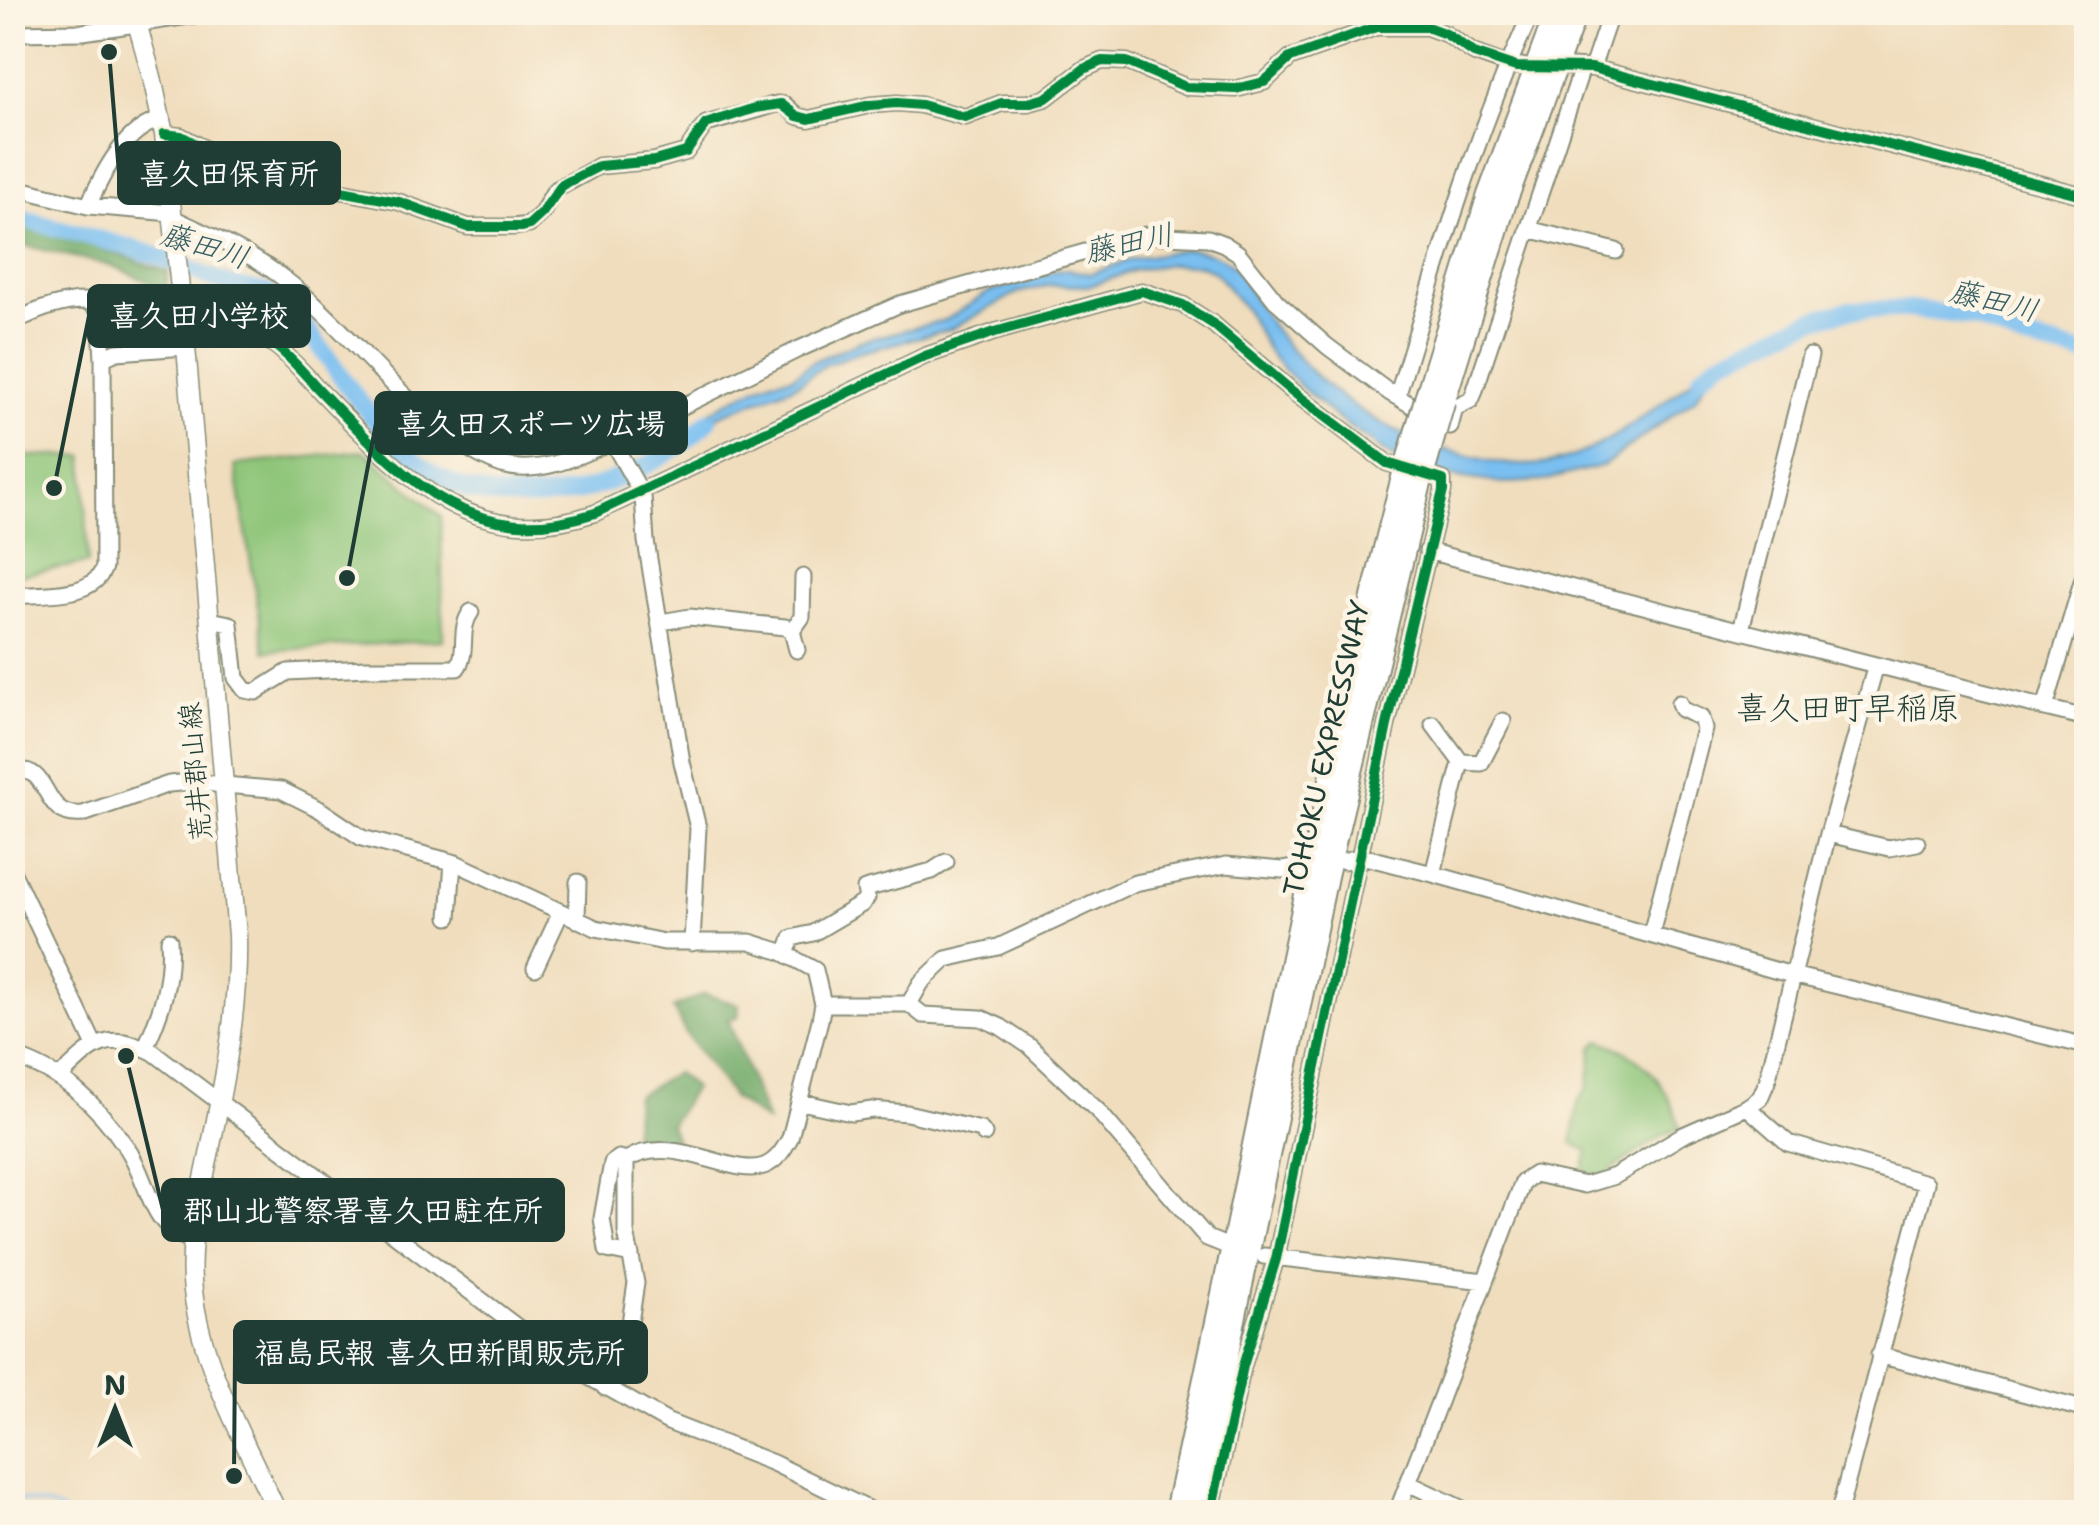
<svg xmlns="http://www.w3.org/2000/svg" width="2099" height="1525" font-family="'Shantell Sans','Klee One',sans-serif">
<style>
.green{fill:#8ec579;stroke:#568156;stroke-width:2.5}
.forest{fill:#72aa69;stroke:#48744e;stroke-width:2.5}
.water{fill:#7abff1;stroke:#4c7e92;stroke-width:2.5}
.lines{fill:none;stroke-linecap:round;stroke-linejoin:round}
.stream{stroke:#7abff1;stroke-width:2.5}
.river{stroke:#7abff1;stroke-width:18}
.minor-casing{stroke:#888d78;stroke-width:19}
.major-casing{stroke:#888d78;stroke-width:21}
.highway-casing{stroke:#888d78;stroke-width:26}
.minor{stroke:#fff;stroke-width:15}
.major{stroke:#fff;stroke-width:18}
.highway{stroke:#fff;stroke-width:22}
.highway-bridge-casing{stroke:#888d78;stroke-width:26;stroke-linecap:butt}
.highway-bridge{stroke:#fff;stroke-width:22}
.cycleway-casing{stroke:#fcf5e5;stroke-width:16}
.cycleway{stroke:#00873e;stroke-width:10}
.labels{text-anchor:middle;stroke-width:9;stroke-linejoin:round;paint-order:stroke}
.street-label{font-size:28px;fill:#1f3d34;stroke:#fcf5e5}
.water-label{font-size:30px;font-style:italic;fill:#365e63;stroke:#fcf5e5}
.quarter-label{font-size:32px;fill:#1f3d34;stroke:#fcf5e5}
.leader{fill:none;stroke:#1f3d34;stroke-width:4}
.callout-dot{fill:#1f3d34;stroke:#fcf5e5;stroke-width:4}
.callout{fill:#1f3d34;stroke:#1f3d34;stroke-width:4}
.callout-label{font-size:30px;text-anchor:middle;font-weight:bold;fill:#fff}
</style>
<rect width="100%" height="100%" fill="#fcf5e5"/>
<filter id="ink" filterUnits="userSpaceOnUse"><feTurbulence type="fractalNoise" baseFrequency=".01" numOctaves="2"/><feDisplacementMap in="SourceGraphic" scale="20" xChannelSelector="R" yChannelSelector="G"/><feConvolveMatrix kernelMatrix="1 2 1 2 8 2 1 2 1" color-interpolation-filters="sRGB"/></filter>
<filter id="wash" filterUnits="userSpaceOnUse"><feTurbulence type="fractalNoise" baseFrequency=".0048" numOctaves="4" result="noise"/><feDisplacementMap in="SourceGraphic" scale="40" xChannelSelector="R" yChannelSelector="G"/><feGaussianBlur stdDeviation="2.25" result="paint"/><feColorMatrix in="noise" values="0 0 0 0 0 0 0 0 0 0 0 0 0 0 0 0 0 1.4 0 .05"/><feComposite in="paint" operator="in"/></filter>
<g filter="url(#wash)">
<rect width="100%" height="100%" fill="#f0ddbd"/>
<path class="green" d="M 364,451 L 441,516 L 443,640 L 265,651 L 235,465 Z
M 13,456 L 84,456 L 88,563 L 13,576 Z
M 1600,1040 C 1646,1057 1666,1082 1680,1128 L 1663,1135 L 1605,1174 L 1594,1176 L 1583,1172 L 1588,1150 L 1572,1144 L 1578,1102 L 1588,1087 L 1593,1047 Z"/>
<path class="forest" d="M 13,223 L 98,247 L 168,272 L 166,290 L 113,266 L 13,243 Z
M 704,994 L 739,1005 L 738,1017 L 728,1019 L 767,1122 L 733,1098 L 685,1032 L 673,1008 Z
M 676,1073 L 694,1088 L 670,1125 L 676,1141 L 633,1140 L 636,1096 Z"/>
<path class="water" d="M 1187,249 C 1243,255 1239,279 1267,319 C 1317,391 1385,436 1469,456 C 1501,464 1526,469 1558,461 C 1614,447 1672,393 1719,361 L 1696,398 L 1604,465 L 1542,481 L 1502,483 L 1442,475 L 1391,456 L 1337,418 L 1299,385 L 1270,354 L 1246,311 L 1215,272 L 1200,265 L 1170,264 L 1135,270 L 1090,286 L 1050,285 L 1017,293 L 951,329 L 857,353 L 825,365 L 796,385 L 718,416 L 704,434 L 694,437 L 699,424 L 711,411 L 733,399 L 772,380 L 792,377 L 814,361 L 861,341 L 946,320 L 989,292 L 1050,272 L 1067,269 L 1090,274 L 1132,259 Z"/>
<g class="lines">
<path class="stream" d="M 12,1498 L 47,1505 L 65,1512"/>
<path class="river" d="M 12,216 C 56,228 101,239 145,252 C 176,262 206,277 237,287 C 247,290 258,289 267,293 C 292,304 309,332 324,353 C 390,445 436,512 561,495 C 608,488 676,456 708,421
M 1701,376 L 1721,361 L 1811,320 L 1848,310 L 1909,309 L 1952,314 L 1977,319 L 2022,339 L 2086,354"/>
</g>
</g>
<g filter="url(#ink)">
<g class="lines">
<g class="minor-casing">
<path id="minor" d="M 12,33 L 83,32 L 215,12
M 1568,67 L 1592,68 L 2086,196
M 1592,68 L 1611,12
M 164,134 L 181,136 L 252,174 L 399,202 L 468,227 L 513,227 L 529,225 L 542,213 L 555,190 L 599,166 L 654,161 L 686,152 L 706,124 L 777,104 L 785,105 L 797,116 L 809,119 L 870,105 L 897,103 L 921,105 L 965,117 L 1002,103 L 1028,103 L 1046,98 L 1084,69 L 1102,61 L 1127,62 L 1186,87 L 1236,89 L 1264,82 L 1290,58 L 1376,27 L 1427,27 L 1446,34 L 1474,53 L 1508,65 L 1522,66
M 12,187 L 88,206 L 172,213
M 88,206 C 102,175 125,127 161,120
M 173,218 C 211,236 254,255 287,281 C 351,329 428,441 502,465 C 540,476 579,456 612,441 L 643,496 L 646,541 L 682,762 L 698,828 L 692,943
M 1528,229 L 1616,251
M 180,302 C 213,314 249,326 277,347 C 295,361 310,381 326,397 C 404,477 472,554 595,513 L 925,356 L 995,332 L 1142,291 L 1183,305 L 1213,324 L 1292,391 L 1387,463 L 1443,480 L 1443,491 L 1387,725 L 1276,1259 L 1243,1366 L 1211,1512
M 12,323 C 36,310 62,300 89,301 L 100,313 L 103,358
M 1397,397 C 1437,267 1474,136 1532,12
M 612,441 L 797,350 L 900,304 L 1146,235 L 1208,238 L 1224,244 L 1238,253 L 1276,301 L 1327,346 L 1390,393 L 1450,427 L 1455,408 L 1471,400 L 1474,393 L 1582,68
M 1427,551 L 2045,708 L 2086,568
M 12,596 C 41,593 94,599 104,567 L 103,358 L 117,352 L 186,347
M 210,620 L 230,624 L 236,678 L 245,690 L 256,692 L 288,672 L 366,668 L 457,668 C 469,652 458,629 471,612
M 661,622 L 690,617 L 785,627 L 792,631 L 797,650
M 1741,630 L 1810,356
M 792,631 L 802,617 L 803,577
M 2045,708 L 2086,718
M 1433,724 L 1461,762
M 12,771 C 54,763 38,819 83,814 L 169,784 L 192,782 L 281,790 L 319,809 L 362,838 L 456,863 L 596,928 L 664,942 L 750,942 L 782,952 L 815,970 L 823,1004 L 820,1020 L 790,1138 C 784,1149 777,1161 764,1166 C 731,1178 673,1131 626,1160 L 626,1232 L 636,1283 L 625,1356 L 605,1388
M 1828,834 L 1889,848 L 1917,843
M 1344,861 L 1361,856 L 1433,874 L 1792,975 L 2086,1046
M 12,871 L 94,1044
M 1433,874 L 1461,762 L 1481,763 L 1503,721
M 449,917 L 453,862
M 577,920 L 578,882
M 1651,934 L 1704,729 L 1701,718 L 1681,709 L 1679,703
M 786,954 L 792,938 L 813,933 L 862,904 L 867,898 L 865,889 L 932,871 L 946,862
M 535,968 L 561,912
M 823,1004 L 909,1004 L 923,1015 L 981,1018 L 1001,1027 L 1029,1046 L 1098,1111 L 1207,1238 L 1222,1244
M 909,1004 L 921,983 L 946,959 L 998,947 L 1135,883 L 1226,865 L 1282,870 L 1297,867
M 145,1048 C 161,1013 172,980 169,940
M 12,1056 C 63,1072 97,1104 127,1148 C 150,1182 148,1227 192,1240
M 61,1076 C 93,1045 107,1029 153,1052 L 566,1364 L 668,1422 L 773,1463 L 874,1512
M 801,1102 L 851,1113 L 872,1110 L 907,1113 L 981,1130 L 984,1134
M 1747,1107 L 1788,1143 L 1926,1183 L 1839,1512
M 626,1160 L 619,1158 L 612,1163 L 602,1218 L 607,1250 L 631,1255
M 1264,1256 L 1485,1281
M 1879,1355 L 2086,1410
M 1408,1483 L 1469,1512
M 1397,1512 L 1523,1182 L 1535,1174 L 1585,1185 L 1615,1176 L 1681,1136 L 1747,1107 L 1760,1098 L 1767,1082 L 1828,834 L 1876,665"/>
</g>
<g class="major-casing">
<path id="major" d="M 134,12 L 152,77 L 164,134 L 186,347 L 237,935 C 239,1011 224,1081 209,1155 C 200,1200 187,1245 193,1291 C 202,1369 246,1442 277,1512"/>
</g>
<g class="highway-casing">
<path id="highway" d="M 1426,399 L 1489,195 L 1557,12
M 1444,400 L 1505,202 L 1576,12
M 1176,1512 C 1253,1169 1314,822 1402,481
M 1194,1512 L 1326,876 L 1420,483"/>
</g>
<use href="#minor" class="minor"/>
<use href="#major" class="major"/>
<use href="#highway" class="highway"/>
<g class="highway-bridge-casing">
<path id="highway-bridge" d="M 1402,481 L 1426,399
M 1420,483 L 1444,400"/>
</g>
<use href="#highway-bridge" class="highway-bridge"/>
<g class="cycleway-casing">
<path id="cycleway" d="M 164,134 L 181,136 L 252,174 L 399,202 L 468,227 L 522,227 L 529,225 L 542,213 L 562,185 L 599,166 L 654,161 L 686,152 L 706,124 L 755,108 L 781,104 L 797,116 L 809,119 L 870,105 L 897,103 L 921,105 L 965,117 L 1002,103 L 1028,103 L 1046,98 L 1084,69 L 1102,61 L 1127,62 L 1186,87 L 1236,89 L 1264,82 L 1290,58 L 1376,27 L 1427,27 L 1446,34 L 1474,53 L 1516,67 L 1592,68 L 2086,196
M 180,302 C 213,314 249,326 277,347 C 295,361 310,381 326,397 C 404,477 472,554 595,513 L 925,356 L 995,332 L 1142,291 L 1183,305 L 1213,324 L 1292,391 L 1387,463 L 1443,480 L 1443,491 L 1387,725 L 1276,1259 L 1243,1366 L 1211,1512"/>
</g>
<use href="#cycleway" class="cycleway"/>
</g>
</g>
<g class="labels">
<g class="street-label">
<text transform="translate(1326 748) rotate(-77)" y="10">TOHOKU EXPRESSWAY</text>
<text transform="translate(195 772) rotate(-95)" y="10">荒井郡山線</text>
</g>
<g class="water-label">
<text transform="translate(1129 243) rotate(-12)" y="10">藤田川</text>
<text transform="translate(205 246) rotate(17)" y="10">藤田川</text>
<text transform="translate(1994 301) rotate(14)" y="10">藤田川</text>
</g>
<g class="quarter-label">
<text x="1848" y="719">喜久田町早稲原</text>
</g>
</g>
<path class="leader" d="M109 52L119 173M54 488L89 316M347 578L376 423M126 1056L163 1210M234 1476L235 1352"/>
<g class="callout-dot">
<circle cx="109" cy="52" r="10"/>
<circle cx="54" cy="488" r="10"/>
<circle cx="347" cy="578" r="10"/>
<circle cx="126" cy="1056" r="10"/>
<circle cx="234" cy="1476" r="10"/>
</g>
<g class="callout">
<rect x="119" y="143" width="220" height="60" rx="10"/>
<rect x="89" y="286" width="220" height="60" rx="10"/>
<rect x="376" y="393" width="310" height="60" rx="10"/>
<rect x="163" y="1180" width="400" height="60" rx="10"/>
<rect x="235" y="1322" width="411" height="60" rx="10"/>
</g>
<g class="callout-label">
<text x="229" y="184">喜久田保育所</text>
<text x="199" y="326">喜久田小学校</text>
<text x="531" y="434">喜久田スポーツ広場</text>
<text x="363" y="1221">郡山北警察署喜久田駐在所</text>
<text x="440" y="1363">福島民報 喜久田新聞販売所</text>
</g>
<rect width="2099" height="1525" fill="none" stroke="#fcf5e5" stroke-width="50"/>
<g transform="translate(115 1410)" stroke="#fcf5e5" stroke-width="8" paint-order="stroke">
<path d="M0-8L18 38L0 25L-18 38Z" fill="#1f3d34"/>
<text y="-15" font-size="28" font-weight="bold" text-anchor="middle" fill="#1f3d34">N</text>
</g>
</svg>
